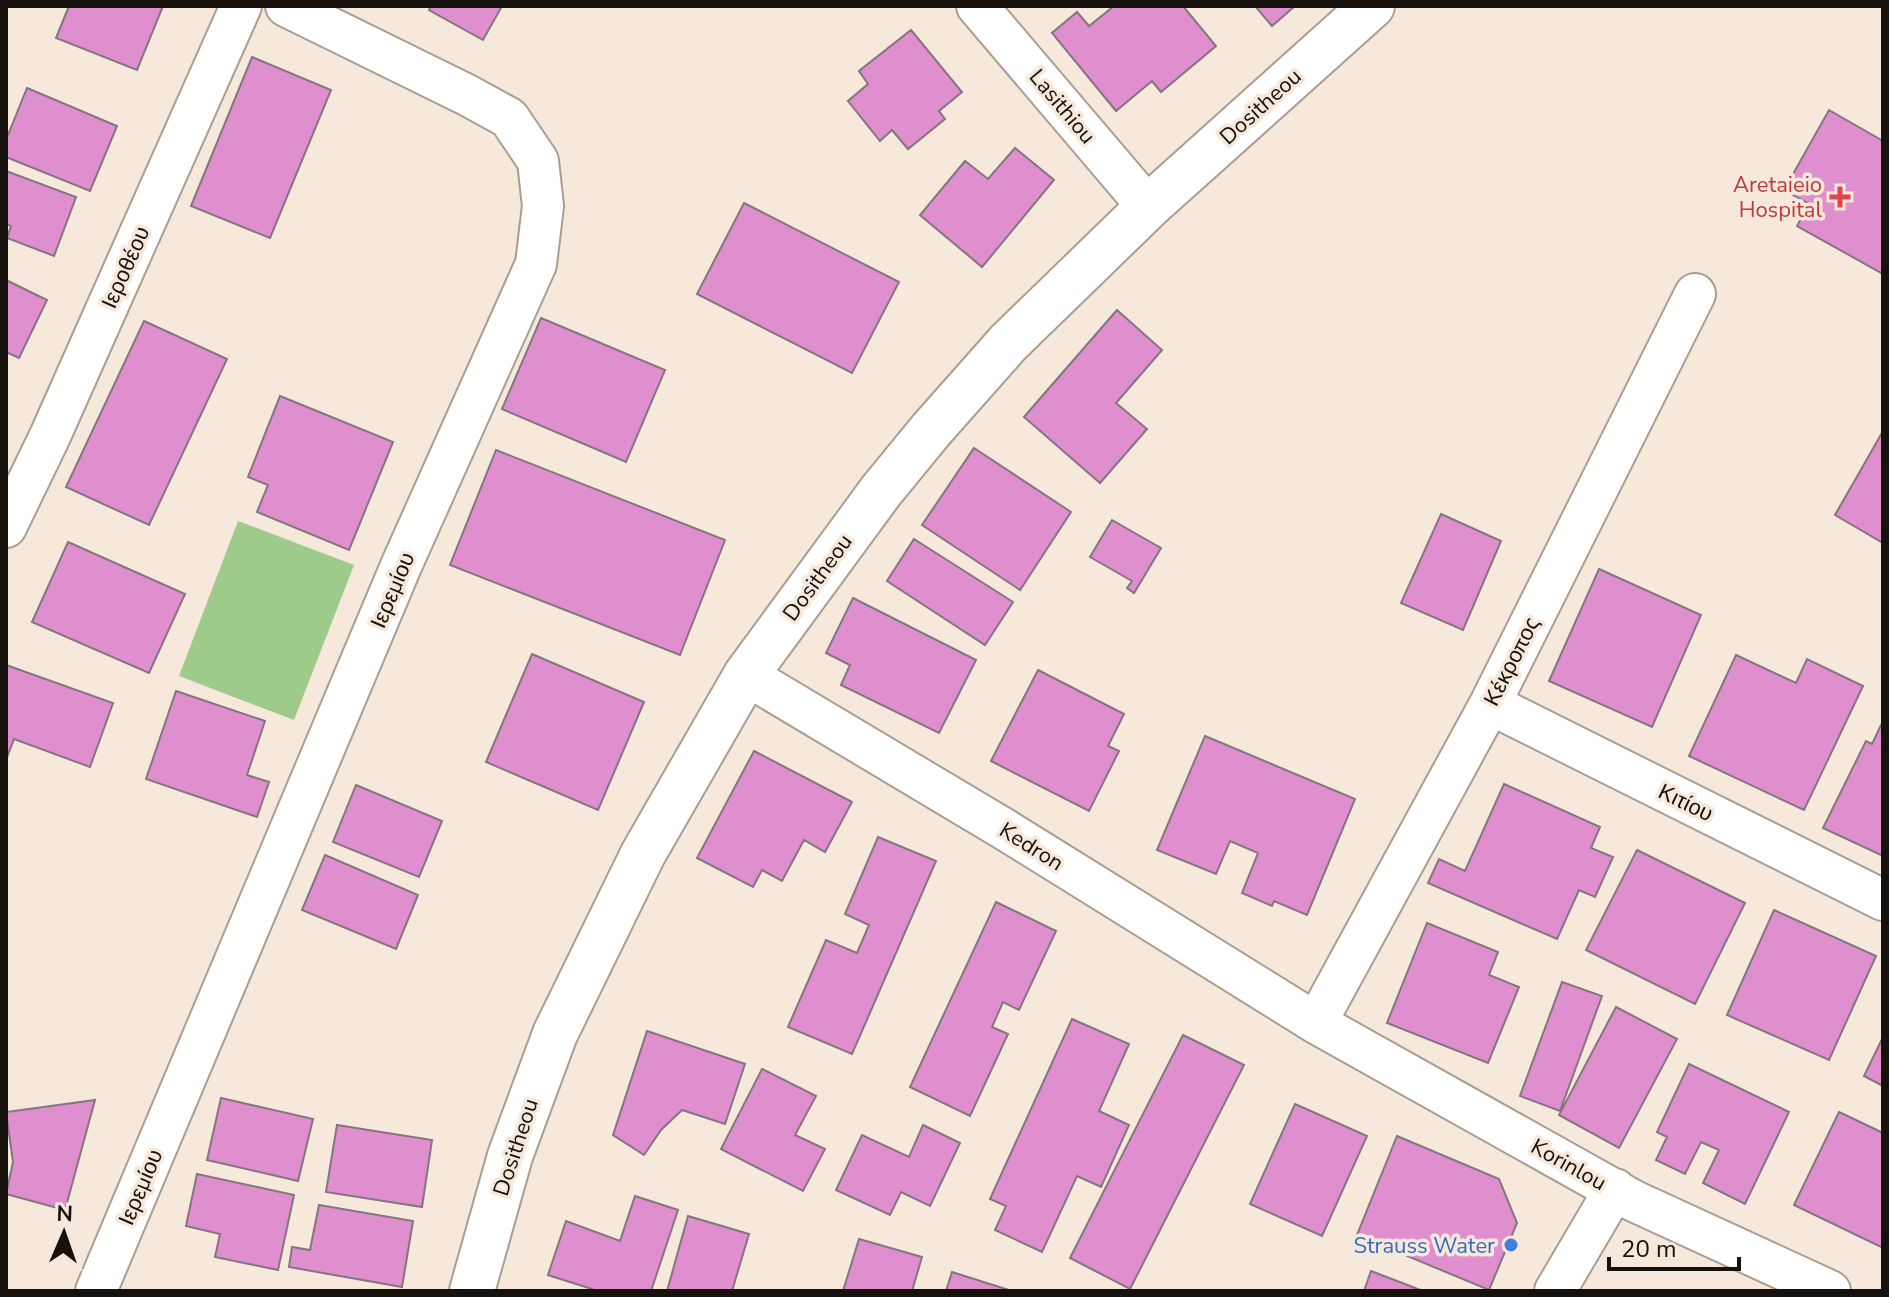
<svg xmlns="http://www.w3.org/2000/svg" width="1889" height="1297" font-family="'Nunito Sans',sans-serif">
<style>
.green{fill:#9eca8c}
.building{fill:#e08fce;stroke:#847580;stroke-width:2}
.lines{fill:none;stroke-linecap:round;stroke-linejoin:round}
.minor-casing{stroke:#ab9e90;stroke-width:44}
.tertiary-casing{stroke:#ab9e90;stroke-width:48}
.minor{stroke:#fff;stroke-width:40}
.tertiary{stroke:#fff;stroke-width:44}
.health-dot{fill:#e0444e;stroke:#f6e8da;stroke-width:3}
.shop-dot{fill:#3f7fe0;stroke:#f6e8da;stroke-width:3}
.labels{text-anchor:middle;stroke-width:7;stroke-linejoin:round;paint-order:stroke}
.street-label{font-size:22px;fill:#16110d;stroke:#f6e8da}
.health-label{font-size:22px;fill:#be3a42;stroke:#f6e8da;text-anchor:end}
.shop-label{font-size:22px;fill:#366cbe;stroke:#f6e8da;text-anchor:end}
</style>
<rect width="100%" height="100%" fill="#f6e8da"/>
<path class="green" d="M 238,521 L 354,565 L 294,720 L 179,676 Z"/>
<path class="building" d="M 69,6 L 163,6 L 137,70 L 56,38 Z
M 431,6 L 502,6 L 483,40 L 429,10 Z
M 1114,6 L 1183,6 L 1216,46 L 1161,92 L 1152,81 L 1116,111 L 1052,33 L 1077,12 L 1089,26 Z
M 1255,6 L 1295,6 L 1272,26 Z
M 911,30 L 962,92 L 939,111 L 945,119 L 908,149 L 892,130 L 880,141 L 848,101 L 868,84 L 859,71 Z
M 252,57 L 331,90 L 270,238 L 191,206 Z
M 27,88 L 117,126 L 90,191 L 6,157 L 6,140 Z
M 1829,110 L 1883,141 L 1883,274 L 1797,226 L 1809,204 L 1784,190 Z
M 1015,148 L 1054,180 L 982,267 L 920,215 L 965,161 L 988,179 Z
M 6,171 L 76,197 L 54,256 L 7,238 L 11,226 L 6,224 Z
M 744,203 L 899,282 L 852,373 L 697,294 Z
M 6,280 L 47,300 L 19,358 L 6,352 Z
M 1117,310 L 1162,350 L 1116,403 L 1147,429 L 1100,483 L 1024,417 Z
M 541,318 L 665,370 L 626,462 L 502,409 Z
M 144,321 L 227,359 L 149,525 L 66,487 Z
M 280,396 L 393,442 L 349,550 L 257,512 L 268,485 L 248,477 Z
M 1883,431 L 1883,543 L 1835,515 Z
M 974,448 L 1071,512 L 1020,590 L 922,525 Z
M 496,450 L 725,540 L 680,655 L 450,565 Z
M 1441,514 L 1501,541 L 1463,630 L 1401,603 Z
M 1112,520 L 1161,548 L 1134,593 L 1127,588 L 1132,581 L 1090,557 Z
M 914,539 L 1013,602 L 985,645 L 887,581 Z
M 68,542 L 185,594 L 149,673 L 32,622 Z
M 1599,569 L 1701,615 L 1652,727 L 1549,681 Z
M 853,598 L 976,660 L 939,733 L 841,685 L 850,665 L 826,653 Z
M 532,654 L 644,702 L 598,810 L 486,762 Z
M 1736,655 L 1796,683 L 1807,659 L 1863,686 L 1804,810 L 1689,756 Z
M 6,665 L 113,703 L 90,767 L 14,739 L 6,760 Z
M 1038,670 L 1124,714 L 1108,746 L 1119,751 L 1089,811 L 991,761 Z
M 176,691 L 265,721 L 247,775 L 269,782 L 257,817 L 146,779 Z
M 1883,721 L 1883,856 L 1823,828 L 1866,741 L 1872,744 Z
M 1205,736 L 1355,799 L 1307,915 L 1274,901 L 1272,906 L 1242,893 L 1258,853 L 1230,841 L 1216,874 L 1157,850 Z
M 754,751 L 852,802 L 825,852 L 804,840 L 782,881 L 762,870 L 753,887 L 697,858 Z
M 1504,784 L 1600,827 L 1591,848 L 1613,857 L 1595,897 L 1579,890 L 1557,939 L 1428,883 L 1439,859 L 1465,871 Z
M 356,785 L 442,821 L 419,877 L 333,842 Z
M 878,837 L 936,861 L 852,1054 L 788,1027 L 826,940 L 857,953 L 869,925 L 845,914 Z
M 1637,850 L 1745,903 L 1695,1004 L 1586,950 Z
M 325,855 L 418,895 L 396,949 L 302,910 Z
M 996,902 L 1056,931 L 1019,1010 L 1003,1002 L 992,1027 L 1008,1034 L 970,1116 L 910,1087 Z
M 1774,910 L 1876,956 L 1829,1060 L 1727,1015 Z
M 1427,923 L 1498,952 L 1489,975 L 1519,987 L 1488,1063 L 1387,1023 Z
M 1562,982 L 1602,996 L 1560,1111 L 1520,1096 Z
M 1616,1007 L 1677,1039 L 1619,1148 L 1559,1115 Z
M 1072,1019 L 1129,1044 L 1099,1111 L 1129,1125 L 1101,1187 L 1077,1176 L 1042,1252 L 995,1230 L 1006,1206 L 990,1199 Z
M 647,1031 L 745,1064 L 725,1124 L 682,1110 L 661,1130 L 644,1155 L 613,1135 Z
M 1183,1035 L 1244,1065 L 1130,1289 L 1070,1258 Z
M 1883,1037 L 1883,1086 L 1864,1076 Z
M 1689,1064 L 1789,1112 L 1745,1204 L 1703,1183 L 1719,1150 L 1701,1142 L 1685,1174 L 1656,1160 L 1667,1137 L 1657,1132 Z
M 762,1069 L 816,1096 L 795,1135 L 825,1149 L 803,1191 L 721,1149 Z
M 221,1098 L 313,1119 L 298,1181 L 207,1160 Z
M 95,1100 L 65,1210 L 6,1194 L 13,1162 L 6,1112 Z
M 1295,1104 L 1367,1136 L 1322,1236 L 1250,1204 Z
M 1839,1112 L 1883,1133 L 1883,1248 L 1794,1205 Z
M 337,1125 L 432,1140 L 422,1207 L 326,1192 Z
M 923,1125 L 960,1143 L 930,1206 L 901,1192 L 890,1215 L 836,1190 L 862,1135 L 909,1157 Z
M 1397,1136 L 1499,1179 L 1517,1223 L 1489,1290 L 1357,1235 Z
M 197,1174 L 294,1195 L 278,1270 L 215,1257 L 220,1234 L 186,1226 Z
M 635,1196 L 678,1210 L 651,1291 L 598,1291 L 548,1275 L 566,1221 L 620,1241 Z
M 319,1205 L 413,1221 L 402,1287 L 289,1267 L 292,1247 L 310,1250 Z
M 688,1216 L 749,1234 L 732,1291 L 667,1291 Z
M 859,1239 L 922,1257 L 912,1291 L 843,1291 Z
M 1371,1271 L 1423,1291 L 1364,1291 Z
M 952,1272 L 1012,1291 L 946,1291 Z"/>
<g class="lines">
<g class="minor-casing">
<path id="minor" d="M 977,6 L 1148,207
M 6,527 L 50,436 L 241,6
M 746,675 L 1004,829 L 1316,1023 L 1634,1201 L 1830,1291
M 1490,704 L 1883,900
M 1316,1023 L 1490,704 L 1695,294
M 96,1291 L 401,566 L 536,264 L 543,206 L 538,161 L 509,118 L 467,95 L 286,6
M 1555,1291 L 1615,1189"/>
</g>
<g class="tertiary-casing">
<path id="tertiary" d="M 472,1291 L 510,1156 L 555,1034 L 643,854 L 746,675 L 881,491 L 931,430 L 1008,343 L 1148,207 L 1372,6"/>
</g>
<use href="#minor" class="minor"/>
<use href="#tertiary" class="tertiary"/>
</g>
<path class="health-dot" d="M1836 185h8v8h8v8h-8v8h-8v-8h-8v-8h8z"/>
<circle class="shop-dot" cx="1511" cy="1245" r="8"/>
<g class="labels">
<g class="street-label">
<text transform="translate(1063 106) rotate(50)" y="8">Lasithiou</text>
<text transform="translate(1260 106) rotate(-42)" y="8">Dositheou</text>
<text transform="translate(125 267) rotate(-66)" y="8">Ιεροθέου</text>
<text transform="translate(817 577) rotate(-54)" y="8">Dositheou</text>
<text transform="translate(392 590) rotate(-67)" y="8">Ιερεμίου</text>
<text transform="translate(1511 661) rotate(-63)" y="8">Κέκροπος</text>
<text transform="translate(1686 802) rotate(26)" y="8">Κιτίου</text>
<text transform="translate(1032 846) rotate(32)" y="8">Kedron</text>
<text transform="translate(515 1147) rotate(-72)" y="8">Dositheou</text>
<text transform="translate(1569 1164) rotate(29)" y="8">Korinlou</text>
<text transform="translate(140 1187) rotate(-67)" y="8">Ιερεμίου</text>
</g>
<g class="health-label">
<text x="1822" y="192">Aretaieio<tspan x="1822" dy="25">Hospital</tspan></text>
</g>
<g class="shop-label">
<text x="1495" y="1253">Strauss Water</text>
</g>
</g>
<rect width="1889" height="1297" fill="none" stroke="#16110d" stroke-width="16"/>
<g transform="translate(64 1233) rotate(2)" stroke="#f6e8da" stroke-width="6" paint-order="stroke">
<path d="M0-6L14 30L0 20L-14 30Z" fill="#16110d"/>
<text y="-12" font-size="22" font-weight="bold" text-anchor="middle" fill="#16110d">N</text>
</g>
<path d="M1609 1257v12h130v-12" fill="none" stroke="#16110d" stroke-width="4"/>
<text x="1621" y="1257" font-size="24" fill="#16110d" stroke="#f6e8da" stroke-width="6" paint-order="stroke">20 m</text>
</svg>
